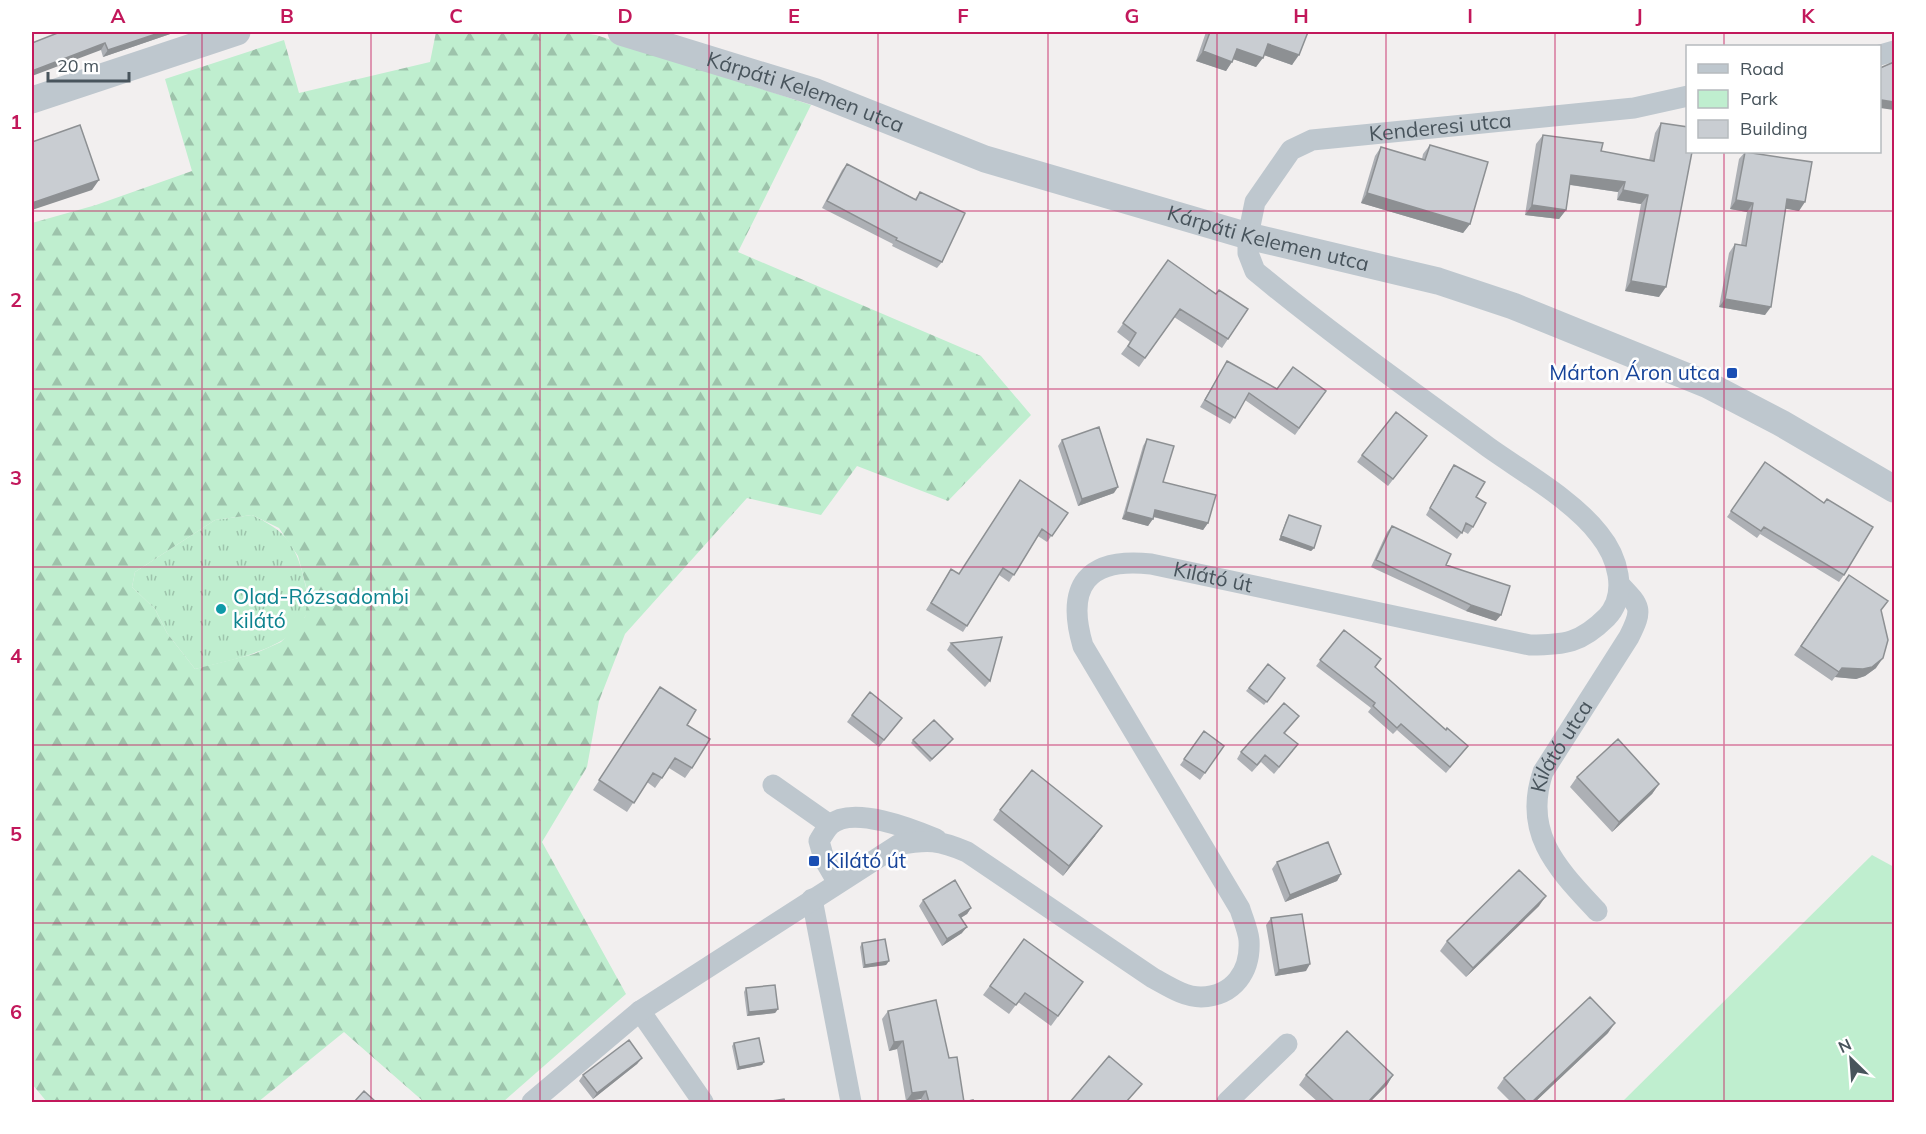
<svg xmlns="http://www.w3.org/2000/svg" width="1926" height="1134" font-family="Mulish,sans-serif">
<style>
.grass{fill:url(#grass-tufts)}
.forest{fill:url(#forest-firs);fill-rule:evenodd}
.green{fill:#bfeecf}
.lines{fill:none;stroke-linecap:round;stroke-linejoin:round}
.minor{stroke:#bec7ce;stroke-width:21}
.tertiary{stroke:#bec7ce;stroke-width:27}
.wall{fill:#adb0b5}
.shaded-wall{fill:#8d9093}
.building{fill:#c9cdd2;stroke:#8d9093;stroke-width:1.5}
.grid{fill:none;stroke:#c2185b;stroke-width:1.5;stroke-opacity:0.55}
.transit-dot{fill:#1a4fb4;stroke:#fff;stroke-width:2}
.culture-dot{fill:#0f9aa8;stroke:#fff;stroke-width:2}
.labels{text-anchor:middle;stroke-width:5;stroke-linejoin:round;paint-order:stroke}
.street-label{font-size:21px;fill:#48545c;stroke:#fff}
.transit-label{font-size:21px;fill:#164399;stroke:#fff;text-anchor:end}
.culture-label{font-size:21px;fill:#0d838f;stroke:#fff;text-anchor:start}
.neatline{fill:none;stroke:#c2185b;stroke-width:2}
.grid-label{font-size:20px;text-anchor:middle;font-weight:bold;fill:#c2185b}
</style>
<defs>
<pattern id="grass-tufts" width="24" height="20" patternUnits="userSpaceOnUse" patternTransform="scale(1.5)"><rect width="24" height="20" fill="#bfeecf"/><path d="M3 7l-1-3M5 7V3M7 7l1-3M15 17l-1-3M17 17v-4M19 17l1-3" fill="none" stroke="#9dc3ab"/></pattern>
<pattern id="forest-firs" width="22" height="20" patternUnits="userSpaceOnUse" patternTransform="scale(1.5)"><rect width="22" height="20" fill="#bfeecf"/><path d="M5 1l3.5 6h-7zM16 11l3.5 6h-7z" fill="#9dc3ab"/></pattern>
</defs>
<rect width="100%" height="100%" fill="#f2efef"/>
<path class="grass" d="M 252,515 C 281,529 293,539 302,571 C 305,585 312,604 305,617 C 288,651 228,660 195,669 L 167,633 L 155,609 L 132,587 L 135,572 L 215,520 Z"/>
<path class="forest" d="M 436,32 L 575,32 L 596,35 L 811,105 L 738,252 L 981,356 L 1031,415 L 948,501 L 857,466 L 821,515 L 747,498 L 625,634 L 599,701 L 587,767 L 542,842 L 626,994 L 503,1102 L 424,1102 L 344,1032 L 258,1102 L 47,1102 L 32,1084 L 32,223 L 96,205 L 192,171 L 165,79 L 284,40 L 299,93 L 430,62 ZM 252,515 L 279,528 L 298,556 L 308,594 L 305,617 L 281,642 L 254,654 L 195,669 L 167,633 L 155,609 L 132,587 L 135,572 L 215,520 Z"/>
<path class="green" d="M 1872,855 L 1894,867 L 1894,1102 L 1622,1102 Z"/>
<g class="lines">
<g class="minor">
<path d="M 1880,55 L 1894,51"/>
<path d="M 773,785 L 830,825"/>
<path d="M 838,883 L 824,859 L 819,841 C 822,836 826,829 830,825 C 852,805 912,829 936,839"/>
<path d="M 812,899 L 851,1102"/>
<path id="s1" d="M 1597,911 C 1558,869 1522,834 1543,772 L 1629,637 C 1643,609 1641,607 1620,585"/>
<path d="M 640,1011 L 703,1102"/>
<path id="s2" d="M 532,1102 L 640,1011 L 898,845 C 928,839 939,840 967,852 L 1153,978 C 1168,986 1184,997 1201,997 C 1234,996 1251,971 1249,940 C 1248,930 1243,919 1240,909 L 1083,646 C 1065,585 1088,557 1151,564 L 1530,645 C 1565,645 1581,643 1607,617 C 1629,593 1617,556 1599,534 C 1573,500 1523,472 1488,447 C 1410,390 1330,333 1255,271 L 1248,253 L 1248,236 L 1255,202 L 1291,150 L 1312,140 L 1634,108 L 1688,96"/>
<path d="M 1227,1102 L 1287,1044"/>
</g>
<g class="tertiary">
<path id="s3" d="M 621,32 L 816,92 L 985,159 L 1248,236 L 1438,281 L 1513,306 L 1708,385 L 1781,423 L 1894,489"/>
<path d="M 32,100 L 237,32"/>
</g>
</g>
<path class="wall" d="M 176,32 L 103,57 L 101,50 L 32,43 Z
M 1206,32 L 1308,32 L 1292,65 L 1264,55 L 1256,67 L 1233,59 L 1226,71 L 1196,61 Z
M 1661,123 L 1659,297 L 1625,291 L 1641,204 L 1617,200 L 1618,192 L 1570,185 L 1566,210 L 1559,219 L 1525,215 L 1536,144 L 1543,135 L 1601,151 L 1649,160 L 1655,133 Z
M 1430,145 L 1470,224 L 1463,233 L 1361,203 L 1375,156 L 1381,147 L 1422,159 L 1423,154 Z
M 1745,152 L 1799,211 L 1786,208 L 1765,315 L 1719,307 L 1729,253 L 1735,244 L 1741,245 L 1747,212 L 1730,209 L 1739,159 Z
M 847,164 L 915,199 L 920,192 L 942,262 L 937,268 L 892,246 L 893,244 L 822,208 L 842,170 Z
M 1168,260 L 1216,294 L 1248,309 L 1222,348 L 1174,317 L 1139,367 L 1121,354 L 1130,342 L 1117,332 Z
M 1227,361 L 1277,389 L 1326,391 L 1295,435 L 1245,400 L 1230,424 L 1200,407 Z
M 1147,439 L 1163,482 L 1208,523 L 1203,530 L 1153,517 L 1148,526 L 1122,519 L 1143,446 Z
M 1062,440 L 1114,493 L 1078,506 L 1058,446 Z
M 1422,442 L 1388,486 L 1357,462 L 1362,455 Z
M 1765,462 L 1824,503 L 1844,575 L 1839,582 L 1760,534 L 1757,538 L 1727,517 Z
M 1454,465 L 1476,497 L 1473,527 L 1468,534 L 1463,531 L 1457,539 L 1426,515 L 1449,472 Z
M 1068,513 L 1047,542 L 1038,536 L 1009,582 L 999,575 L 963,632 L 926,610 L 951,569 L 958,574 Z
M 1289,515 L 1314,548 L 1311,551 L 1279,540 L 1287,518 Z
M 1392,526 L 1446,565 L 1496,621 L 1466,611 L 1371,567 L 1387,532 Z
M 1849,575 L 1881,611 L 1876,668 L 1865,676 L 1856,679 L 1835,677 L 1832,681 L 1794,655 Z
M 1344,630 L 1375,667 L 1446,730 L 1468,746 L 1446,773 L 1397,730 L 1393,734 L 1368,712 L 1371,708 L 1316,666 Z
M 951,643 L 990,681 L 985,687 L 947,650 Z
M 1268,664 L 1285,678 L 1264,705 L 1246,691 Z
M 653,697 L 687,725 L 692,768 L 685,778 L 669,768 L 655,788 L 647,782 L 627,812 L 593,790 Z
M 852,715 L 897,724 L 879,747 L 847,722 Z
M 1299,716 L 1285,733 L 1293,751 L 1274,774 L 1261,762 L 1252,772 L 1237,759 L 1241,752 Z
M 1204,731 L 1224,746 L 1200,780 L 1180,765 Z
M 913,740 L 951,742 L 930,762 L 911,743 Z
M 1577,777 L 1659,784 L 1652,794 L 1612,832 L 1570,787 Z
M 1000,810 L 1095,836 L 1063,876 L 993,820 Z
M 1277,862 L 1341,874 L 1337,881 L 1285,902 L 1272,869 Z
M 923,900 L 971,908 L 967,914 L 961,918 L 962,933 L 942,946 L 919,906 Z
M 1539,906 L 1466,977 L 1440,951 L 1447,941 Z
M 1271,918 L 1306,971 L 1275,976 L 1266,925 Z
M 1024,939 L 1083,982 L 1051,1026 L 1018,1002 L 1009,1014 L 983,995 Z
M 862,943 L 889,961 L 886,965 L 863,968 L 860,947 Z
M 746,988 L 778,1009 L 775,1013 L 747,1016 L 744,992 Z
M 888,1011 L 949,1058 L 964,1102 L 973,1102 L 921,1102 L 921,1099 L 906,1101 L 897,1049 L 889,1051 L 882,1019 Z
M 1608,1033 L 1535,1102 L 1511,1102 L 1497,1088 L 1504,1078 Z
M 734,1043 L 764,1062 L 762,1065 L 737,1070 L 732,1046 Z
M 642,1058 L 637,1064 L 593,1099 L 579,1081 L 583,1075 Z
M 1306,1075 L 1393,1075 L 1387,1085 L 1370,1102 L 1318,1102 L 1299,1085 Z"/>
<path class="shaded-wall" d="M 162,32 L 176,32 L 103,57 L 108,50 Z
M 105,43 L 101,50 L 32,76 L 32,71 Z
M 1268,44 L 1299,55 L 1292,65 L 1261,54 Z
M 1237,49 L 1263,58 L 1256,67 L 1230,58 Z
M 1203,51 L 1232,62 L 1226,71 L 1196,61 Z
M 1882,100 L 1894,102 L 1894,110 L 1880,108 L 1880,103 Z
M 1571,175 L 1625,182 L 1618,192 L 1565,184 Z
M 99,180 L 92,190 L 32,210 L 32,203 Z
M 1623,190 L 1648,195 L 1641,204 L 1617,200 Z
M 1367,193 L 1470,224 L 1463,233 L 1361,203 Z
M 1787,199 L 1805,202 L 1799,211 L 1781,208 Z
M 1736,200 L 1753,203 L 1747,212 L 1730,209 Z
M 1532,205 L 1566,210 L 1559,219 L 1525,215 Z
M 1631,281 L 1666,287 L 1659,297 L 1625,291 Z
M 1725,299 L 1771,307 L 1765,315 L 1719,307 Z
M 1118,487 L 1114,493 L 1078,506 L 1082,499 Z
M 1155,510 L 1208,523 L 1203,530 L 1151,516 Z
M 1126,512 L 1153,519 L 1148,526 L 1122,519 Z
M 1281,536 L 1314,548 L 1311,551 L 1279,540 Z
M 1471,605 L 1501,615 L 1496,621 L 1466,611 Z
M 1883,658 L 1876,668 L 1865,676 L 1856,679 L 1835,677 L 1842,668 Z
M 1659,784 L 1652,794 L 1612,832 L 1619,822 Z
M 1102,826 L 1095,836 L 1063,876 L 1069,866 Z
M 1341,874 L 1337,881 L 1285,902 L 1290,895 Z
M 1546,896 L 1539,906 L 1466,977 L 1473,968 Z
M 971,908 L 967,914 L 955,921 L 959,915 Z
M 967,927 L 962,933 L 942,946 L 947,939 Z
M 889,961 L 886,965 L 863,968 L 865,965 Z
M 1310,964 L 1306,971 L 1275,976 L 1279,970 Z
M 778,1009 L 775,1013 L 747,1016 L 749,1012 Z
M 1615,1023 L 1608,1033 L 1535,1102 L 1532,1102 Z
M 903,1041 L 897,1049 L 889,1051 L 894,1042 Z
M 642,1058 L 637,1064 L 593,1099 L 597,1093 Z
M 764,1062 L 762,1065 L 737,1070 L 739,1067 Z
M 1393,1075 L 1387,1085 L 1370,1102 L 1368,1102 Z
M 926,1091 L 921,1099 L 906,1101 L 912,1093 Z"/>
<path class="building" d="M 60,32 L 162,32 L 108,50 L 105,43 L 32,71 L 32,43 Z
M 1210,32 L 1308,32 L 1299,55 L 1268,44 L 1263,58 L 1237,49 L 1232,62 L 1203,51 Z
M 1894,62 L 1894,102 L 1882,100 L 1880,104 L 1880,68 Z
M 1661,123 L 1688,127 L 1688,152 L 1692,152 L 1666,287 L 1631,281 L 1648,195 L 1623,190 L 1625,182 L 1571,175 L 1566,210 L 1532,205 L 1543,135 L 1603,143 L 1601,151 L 1654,161 Z
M 80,125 L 99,180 L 32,203 L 32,142 Z
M 1430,145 L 1488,162 L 1470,224 L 1367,193 L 1381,147 L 1425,160 Z
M 1745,152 L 1812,162 L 1805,202 L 1787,199 L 1771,307 L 1725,299 L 1735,244 L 1746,246 L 1753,203 L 1736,200 Z
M 847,164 L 916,200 L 920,192 L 965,213 L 942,262 L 896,240 L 897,238 L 827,201 Z
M 1168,260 L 1216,294 L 1219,290 L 1248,309 L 1228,339 L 1180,309 L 1145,358 L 1128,346 L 1136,333 L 1123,323 Z
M 1227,361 L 1277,389 L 1293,367 L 1326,391 L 1299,428 L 1249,393 L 1235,418 L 1205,400 Z
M 1396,412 L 1427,436 L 1393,479 L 1362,455 Z
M 1099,427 L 1118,487 L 1082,499 L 1062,440 Z
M 1147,439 L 1174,446 L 1163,482 L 1216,495 L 1208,523 L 1155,510 L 1153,519 L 1126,512 Z
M 1765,462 L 1824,503 L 1827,499 L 1873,527 L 1844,575 L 1764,527 L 1761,531 L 1731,511 Z
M 1454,465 L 1485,482 L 1476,497 L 1486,503 L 1473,527 L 1466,523 L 1462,533 L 1430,508 Z
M 1020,480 L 1068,513 L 1052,536 L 1042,529 L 1014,575 L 1003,568 L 967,626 L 931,603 L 951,569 L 959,574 Z
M 1289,515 L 1321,526 L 1314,548 L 1281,536 Z
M 1392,526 L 1451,554 L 1446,565 L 1510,586 L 1501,615 L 1471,605 L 1376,560 Z
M 1849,575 L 1888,601 L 1881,610 L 1888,640 L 1883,658 L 1872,667 L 1863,669 L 1842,668 L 1839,672 L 1801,646 Z
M 1344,630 L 1381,659 L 1375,667 L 1446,730 L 1447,728 L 1468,746 L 1450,767 L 1401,724 L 1397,728 L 1373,706 L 1375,703 L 1320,660 Z
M 1002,637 L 990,681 L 951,643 Z
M 1268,664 L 1285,678 L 1267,702 L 1249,688 Z
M 660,687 L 696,710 L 687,725 L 710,739 L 692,768 L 675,758 L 662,778 L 653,773 L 634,803 L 599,780 Z
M 870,692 L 902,718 L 884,740 L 852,715 Z
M 1284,703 L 1299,716 L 1284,733 L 1298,744 L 1279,767 L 1265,755 L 1257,765 L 1241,752 Z
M 934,720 L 953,739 L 932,759 L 913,740 Z
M 1204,731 L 1224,746 L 1205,773 L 1184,759 Z
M 1618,739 L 1659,784 L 1619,822 L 1577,777 Z
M 1032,770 L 1102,826 L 1069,866 L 1000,810 Z
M 1328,842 L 1341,874 L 1290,895 L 1277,862 Z
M 1519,870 L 1546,896 L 1473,968 L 1447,941 Z
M 955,880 L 971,908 L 959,915 L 967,927 L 947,939 L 923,900 Z
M 1302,914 L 1310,964 L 1279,970 L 1271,918 Z
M 885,939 L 889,961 L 865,965 L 862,943 Z
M 1024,939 L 1083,982 L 1058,1016 L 1025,993 L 1016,1005 L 990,986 Z
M 775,985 L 778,1009 L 749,1012 L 746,988 Z
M 1590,997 L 1615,1023 L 1532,1102 L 1527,1102 L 1504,1078 Z
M 936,1000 L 949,1058 L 957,1057 L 964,1102 L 973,1100 L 973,1102 L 929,1102 L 926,1091 L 912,1093 L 903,1041 L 894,1042 L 888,1011 Z
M 1347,1031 L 1393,1075 L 1368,1102 L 1335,1102 L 1306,1075 Z
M 759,1038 L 764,1062 L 739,1067 L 734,1043 Z
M 629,1040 L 642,1058 L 597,1093 L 583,1075 Z
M 1109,1056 L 1142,1084 L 1126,1102 L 1070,1102 Z
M 364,1091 L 376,1102 L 354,1102 Z
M 784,1099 L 785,1102 L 765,1102 Z"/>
<path class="grid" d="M 202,32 L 202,1102M 371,32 L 371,1102M 540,32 L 540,1102M 709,32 L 709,1102M 878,32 L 878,1102M 1048,32 L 1048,1102M 1217,32 L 1217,1102M 1386,32 L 1386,1102M 1555,32 L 1555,1102M 1724,32 L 1724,46M 1724,152 L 1724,1102M 32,211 L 1894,211M 32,389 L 1894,389M 32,567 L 1894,567M 32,745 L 1894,745M 32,923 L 1894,923"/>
<g class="transit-dot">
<rect x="1726" y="367" width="12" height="12" rx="3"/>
<rect x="808" y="855" width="12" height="12" rx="3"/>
</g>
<circle class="culture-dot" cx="221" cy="609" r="6"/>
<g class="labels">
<g class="street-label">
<text dy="7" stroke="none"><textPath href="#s3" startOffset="194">Kárpáti Kelemen utca</textPath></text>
<text dy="7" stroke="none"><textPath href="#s2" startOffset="2640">Kenderesi utca</textPath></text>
<text dy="7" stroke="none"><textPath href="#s3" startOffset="680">Kárpáti Kelemen utca</textPath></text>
<text dy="7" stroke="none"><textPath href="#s2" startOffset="1420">Kilátó út</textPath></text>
<text dy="7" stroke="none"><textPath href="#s1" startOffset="190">Kilátó utca</textPath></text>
</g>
<g class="transit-label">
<text x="1720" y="380">Márton Áron utca</text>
<text x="826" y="868" text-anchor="start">Kilátó út</text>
</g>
<g class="culture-label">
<text x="233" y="604">Olad-Rózsadombi<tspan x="233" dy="24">kilátó</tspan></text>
</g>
</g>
<rect width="1926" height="1134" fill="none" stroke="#ffffff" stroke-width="66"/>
<rect x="1686" y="45" width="195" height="108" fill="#ffffff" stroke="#b6bbbe" stroke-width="1.5"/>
<rect x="1698" y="64" width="30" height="9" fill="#bec7ce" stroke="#b6bbbe" stroke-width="1.5"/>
<text x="1740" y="75" font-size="18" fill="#48545c">Road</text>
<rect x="1698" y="90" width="30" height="18" fill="#bfeecf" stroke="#b6bbbe" stroke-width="1.5"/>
<text x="1740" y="105" font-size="18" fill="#48545c">Park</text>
<rect x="1698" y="120" width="30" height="18" fill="#c9cdd2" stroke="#b6bbbe" stroke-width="1.5"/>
<text x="1740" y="135" font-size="18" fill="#48545c">Building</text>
<g transform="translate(1851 1059) rotate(335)" stroke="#ffffff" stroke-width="4.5" paint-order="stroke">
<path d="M0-4.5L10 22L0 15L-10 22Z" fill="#48545c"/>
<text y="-9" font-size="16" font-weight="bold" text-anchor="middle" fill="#48545c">N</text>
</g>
<path d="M48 72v9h81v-9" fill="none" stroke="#48545c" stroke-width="3"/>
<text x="57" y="72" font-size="18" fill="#48545c" stroke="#ffffff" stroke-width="4.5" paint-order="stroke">20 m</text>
<rect x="33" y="33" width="1860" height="1068" class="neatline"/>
<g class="grid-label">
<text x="118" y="23">A</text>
<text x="287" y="23">B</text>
<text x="456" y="23">C</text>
<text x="625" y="23">D</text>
<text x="794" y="23">E</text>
<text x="963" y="23">F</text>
<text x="1132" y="23">G</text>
<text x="1301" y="23">H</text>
<text x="1470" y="23">I</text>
<text x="1639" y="23">J</text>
<text x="1808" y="23">K</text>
<text x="16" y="129">1</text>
<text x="16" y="307">2</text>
<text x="16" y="485">3</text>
<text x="16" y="663">4</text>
<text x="16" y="841">5</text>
<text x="16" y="1019">6</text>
</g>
</svg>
